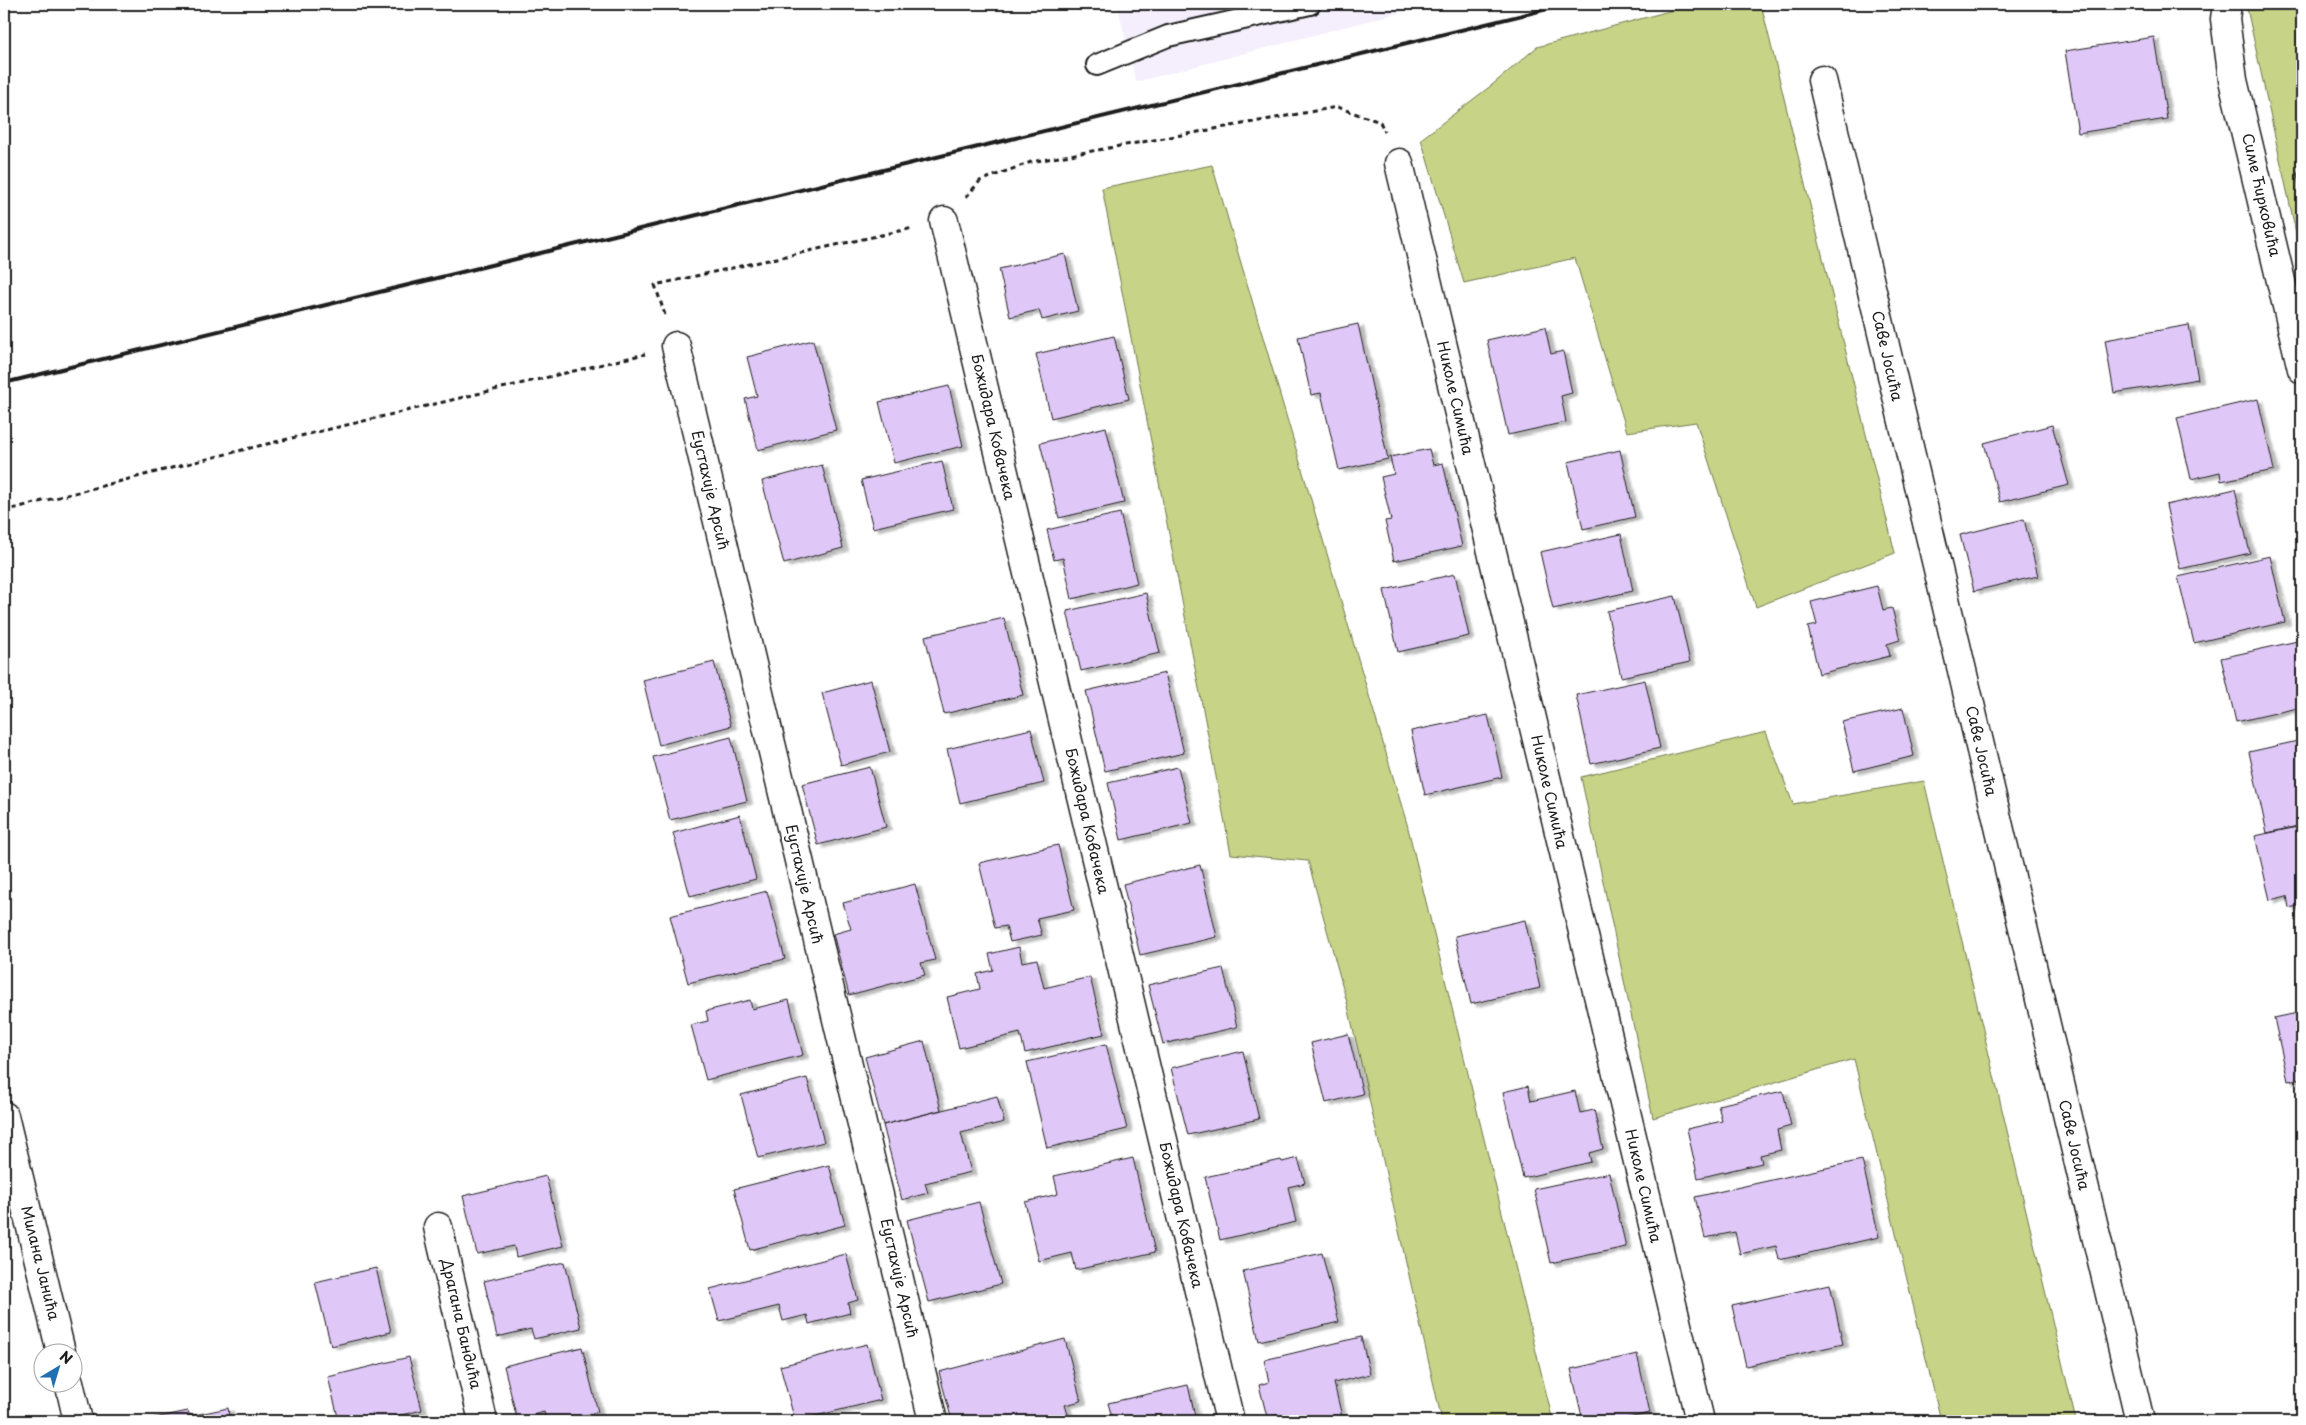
<svg xmlns="http://www.w3.org/2000/svg" width="2306" height="1425" font-family="'Playpen Sans',sans-serif">
<style>
.built{fill:#f5eefd}
.green{fill:#c7d386;stroke:#727851}
.building{fill:#dfc7f7;stroke:#1c1c1c;filter:url(#shadow)}
.lines{fill:none;stroke-linecap:round;stroke-linejoin:round}
.service-casing{stroke:#1c1c1c;stroke-width:24}
.minor-casing{stroke:#1c1c1c;stroke-width:31}
.path{stroke:#1c1c1c;stroke-width:3;stroke-dasharray:5 4;stroke-linecap:butt}
.service{stroke:#fff;stroke-width:20}
.minor{stroke:#fff;stroke-width:28}
.rail{stroke:#1c1c1c;stroke-width:4}
.labels{text-anchor:middle;stroke-width:4;stroke-linejoin:round;paint-order:stroke}
.street-label{font-size:15px;fill:#1c1c1c;stroke:#fff}
</style>
<defs>
<filter id="shadow"><feDropShadow dx="5.5" dy="3" stdDeviation="1" flood-color="#0004"/></filter>
</defs>
<rect width="100%" height="100%" fill="#fff"/>
<filter id="ink" filterUnits="userSpaceOnUse"><feTurbulence type="fractalNoise" baseFrequency=".02" numOctaves="2"/><feDisplacementMap in="SourceGraphic" scale="10" xChannelSelector="R" yChannelSelector="G"/><feConvolveMatrix kernelMatrix="1 2 1 2 8 2 1 2 1" color-interpolation-filters="sRGB"/></filter>
<g filter="url(#ink)">
<path class="built" d="M 1117,4 L 1431,4 L 1136,82 Z"/>
<path class="green" d="M 1695,4 L 1761,4 L 1895,553 L 1756,607 L 1696,422 L 1627,432 L 1575,258 L 1464,283 L 1421,139 L 1492,85 L 1537,47 Z
M 2246,4 L 2302,4 L 2302,260 Z
M 1212,165 L 1407,824 L 1553,1421 L 1442,1421 L 1348,1006 L 1308,861 L 1231,854 L 1102,188 Z
M 1766,732 L 1793,804 L 1924,781 L 2076,1421 L 1941,1421 L 1854,1059 L 1653,1118 L 1581,777 Z"/>
<path class="building" d="M 2154,37 L 2167,119 L 2078,133 L 2065,51 Z
M 2302,172 L 2302,198 L 2297,173 Z
M 1065,254 L 1078,311 L 1042,320 L 1039,310 L 1010,317 L 999,269 Z
M 1358,324 L 1388,459 L 1339,470 L 1321,393 L 1311,395 L 1298,337 Z
M 2189,325 L 2198,379 L 2114,393 L 2105,340 Z
M 1545,327 L 1551,354 L 1563,351 L 1572,393 L 1561,396 L 1566,422 L 1508,435 L 1487,340 Z
M 1114,336 L 1129,399 L 1051,418 L 1036,354 Z
M 813,340 L 836,430 L 758,450 L 745,399 L 757,396 L 747,357 Z
M 949,386 L 963,446 L 894,463 L 879,402 Z
M 2258,399 L 2274,470 L 2221,481 L 2220,472 L 2191,479 L 2177,418 Z
M 2052,425 L 2069,485 L 2000,502 L 1984,443 Z
M 1106,427 L 1124,503 L 1059,518 L 1040,443 Z
M 1429,449 L 1433,465 L 1443,463 L 1462,546 L 1394,561 L 1385,521 L 1391,520 L 1381,477 L 1394,474 L 1390,457 Z
M 1620,450 L 1635,517 L 1583,529 L 1568,462 Z
M 942,461 L 953,509 L 873,528 L 861,480 Z
M 822,465 L 843,548 L 784,564 L 762,481 Z
M 2235,489 L 2250,553 L 2180,569 L 2166,505 Z
M 1120,513 L 1137,583 L 1072,599 L 1063,558 L 1054,560 L 1047,530 Z
M 2024,519 L 2038,576 L 1974,591 L 1960,535 Z
M 1621,534 L 1633,591 L 1553,609 L 1540,552 Z
M 2270,556 L 2285,622 L 2194,643 L 2178,577 Z
M 1455,574 L 1469,636 L 1398,652 L 1384,590 Z
M 1877,586 L 1883,610 L 1892,608 L 1900,640 L 1887,644 L 1890,656 L 1819,674 L 1808,627 L 1817,625 L 1811,602 Z
M 1146,593 L 1160,653 L 1081,671 L 1067,611 Z
M 1675,596 L 1690,662 L 1621,677 L 1607,611 Z
M 1004,618 L 1023,695 L 944,714 L 925,636 Z
M 2302,640 L 2302,707 L 2236,722 L 2221,658 Z
M 714,662 L 731,726 L 659,745 L 643,680 Z
M 1165,673 L 1184,753 L 1105,771 L 1086,691 Z
M 871,680 L 890,752 L 841,765 L 822,693 Z
M 1645,680 L 1660,748 L 1591,764 L 1576,695 Z
M 1903,708 L 1914,756 L 1854,771 L 1842,722 Z
M 1488,715 L 1502,777 L 1425,795 L 1411,731 Z
M 1031,729 L 1044,783 L 960,803 L 947,749 Z
M 731,737 L 747,801 L 670,820 L 653,757 Z
M 2302,740 L 2302,825 L 2267,833 L 2249,752 Z
M 870,767 L 886,827 L 818,845 L 802,784 Z
M 1178,767 L 1192,823 L 1121,840 L 1108,783 Z
M 740,815 L 756,879 L 690,896 L 673,833 Z
M 2302,826 L 2302,905 L 2289,908 L 2287,896 L 2270,900 L 2255,836 Z
M 1058,845 L 1074,910 L 1037,918 L 1042,935 L 1010,942 L 1006,926 L 995,928 L 979,863 Z
M 1200,865 L 1217,937 L 1140,955 L 1123,884 Z
M 915,884 L 935,960 L 921,963 L 925,975 L 849,995 L 833,934 L 851,929 L 843,903 Z
M 767,891 L 785,959 L 688,983 L 670,916 Z
M 1525,920 L 1540,988 L 1471,1004 L 1455,936 Z
M 1019,947 L 1022,962 L 1037,959 L 1044,988 L 1090,977 L 1104,1034 L 1025,1053 L 1020,1033 L 959,1048 L 947,997 L 980,989 L 977,974 L 993,970 L 989,954 Z
M 1223,968 L 1237,1027 L 1163,1044 L 1148,985 Z
M 750,1000 L 752,1009 L 789,1000 L 803,1055 L 706,1080 L 691,1025 L 708,1021 L 706,1011 Z
M 2302,1012 L 2302,1078 L 2288,1081 L 2274,1018 Z
M 1348,1034 L 1363,1094 L 1326,1103 L 1311,1043 Z
M 924,1041 L 941,1110 L 883,1125 L 865,1057 Z
M 1106,1044 L 1127,1129 L 1047,1148 L 1027,1062 Z
M 1243,1051 L 1259,1119 L 1188,1135 L 1171,1068 Z
M 807,1078 L 824,1142 L 758,1158 L 741,1095 Z
M 1528,1086 L 1531,1101 L 1575,1091 L 1580,1113 L 1594,1110 L 1603,1149 L 1589,1153 L 1591,1162 L 1523,1178 L 1503,1092 Z
M 1783,1091 L 1791,1126 L 1777,1130 L 1781,1150 L 1760,1155 L 1762,1163 L 1698,1178 L 1687,1129 L 1722,1121 L 1718,1105 Z
M 997,1096 L 1004,1122 L 961,1133 L 971,1172 L 925,1183 L 928,1193 L 902,1200 L 883,1125 Z
M 1133,1158 L 1155,1252 L 1076,1270 L 1072,1253 L 1039,1261 L 1025,1202 L 1058,1194 L 1054,1176 Z
M 1298,1158 L 1305,1183 L 1288,1187 L 1296,1222 L 1220,1240 L 1205,1177 L 1281,1160 L 1282,1162 Z
M 1862,1160 L 1879,1237 L 1779,1260 L 1776,1246 L 1740,1254 L 1735,1232 L 1705,1238 L 1695,1197 Z
M 829,1165 L 845,1225 L 750,1250 L 734,1189 Z
M 1609,1173 L 1626,1247 L 1551,1263 L 1534,1189 Z
M 546,1176 L 563,1246 L 516,1257 L 514,1246 L 477,1254 L 463,1196 Z
M 979,1202 L 1001,1284 L 929,1302 L 907,1220 Z
M 1322,1253 L 1339,1322 L 1259,1341 L 1243,1271 Z
M 846,1254 L 858,1300 L 848,1303 L 850,1313 L 809,1324 L 807,1315 L 783,1321 L 779,1306 L 719,1321 L 710,1289 Z
M 565,1262 L 581,1328 L 534,1339 L 531,1329 L 497,1337 L 484,1281 Z
M 376,1268 L 391,1332 L 331,1346 L 315,1282 Z
M 1830,1284 L 1843,1344 L 1746,1366 L 1732,1306 Z
M 1361,1337 L 1370,1374 L 1334,1383 L 1343,1421 L 1278,1421 L 1277,1415 L 1267,1417 L 1259,1385 L 1269,1382 L 1264,1360 Z
M 1065,1339 L 1081,1401 L 1065,1405 L 1070,1421 L 952,1421 L 939,1372 Z
M 867,1344 L 881,1400 L 795,1421 L 780,1366 Z
M 582,1347 L 598,1412 L 559,1421 L 546,1421 L 544,1412 L 517,1419 L 504,1366 Z
M 1637,1354 L 1650,1413 L 1615,1421 L 1583,1421 L 1571,1369 Z
M 409,1357 L 422,1410 L 376,1421 L 339,1421 L 328,1377 Z
M 1188,1385 L 1196,1421 L 1113,1421 L 1108,1403 Z
M 228,1408 L 230,1421 L 140,1421 L 188,1411 L 190,1416 Z"/>
<g class="lines">
<g class="service-casing">
<path id="service" d="M 1097,65 L 1168,36 L 1310,4"/>
</g>
<g class="minor-casing">
<path id="minor" d="M 2227,4 L 2225,19 L 2233,80 L 2302,369
M 1822,80 L 2140,1421
M 1399,163 L 1700,1421
M 944,221 L 1230,1421
M 676,346 L 933,1421
M 4,1116 L 61,1352
M 438,1227 L 483,1421
M 69,1382 L 78,1421"/>
</g>
<path class="path" d="M 966,197 L 980,181 L 1031,162 L 1337,107 L 1380,122 L 1385,132
M 665,315 L 655,285 L 913,228
M 4,511 L 246,449 L 645,354"/>
<use href="#service" class="service"/>
<use href="#minor" class="minor"/>
<path class="rail" d="M 4,383 L 1568,4"/>
</g>
</g>
<g class="labels">
<g class="street-label">
<text transform="translate(2261 195) rotate(77)" y="5">Симе Ћирковића</text>
<text transform="translate(1887 356) rotate(77)" y="5">Саве Јосића</text>
<text transform="translate(1455 398) rotate(77)" y="5">Николе Симића</text>
<text transform="translate(993 427) rotate(77)" y="5">Божидара Ковачека</text>
<text transform="translate(710 490) rotate(77)" y="5">Еустахије Арсић</text>
<text transform="translate(1981 751) rotate(77)" y="5">Саве Јосића</text>
<text transform="translate(1549 792) rotate(77)" y="5">Николе Симића</text>
<text transform="translate(1087 821) rotate(77)" y="5">Божидара Ковачека</text>
<text transform="translate(804 884) rotate(77)" y="5">Еустахије Арсић</text>
<text transform="translate(2074 1145) rotate(77)" y="5">Саве Јосића</text>
<text transform="translate(1643 1186) rotate(77)" y="5">Николе Симића</text>
<text transform="translate(1181 1215) rotate(77)" y="5">Божидара Ковачека</text>
<text transform="translate(40 1263) rotate(76)" y="5">Милана Јанића</text>
<text transform="translate(899 1278) rotate(77)" y="5">Еустахије Арсић</text>
<text transform="translate(461 1324) rotate(77)" y="5">Драгана Бандића</text>
</g>
</g>
<rect width="2306" height="1425" fill="none" stroke="#fff" stroke-width="20"/>
<rect x="10" y="10" width="2286" height="1405" fill="none" stroke="#1c1c1c" stroke-width="2" filter="url(#ink)"/>
<g transform="translate(58 1368) rotate(38)"><circle r="24" fill="#ffffff" stroke="#a4a4a4"/>
<path d="M0-4L9 19L0 12L-9 19Z" fill="#1f6fb2"/>
<text y="-8" font-size="14" font-weight="bold" text-anchor="middle" fill="#1c1c1c">N</text>
</g>
</svg>
